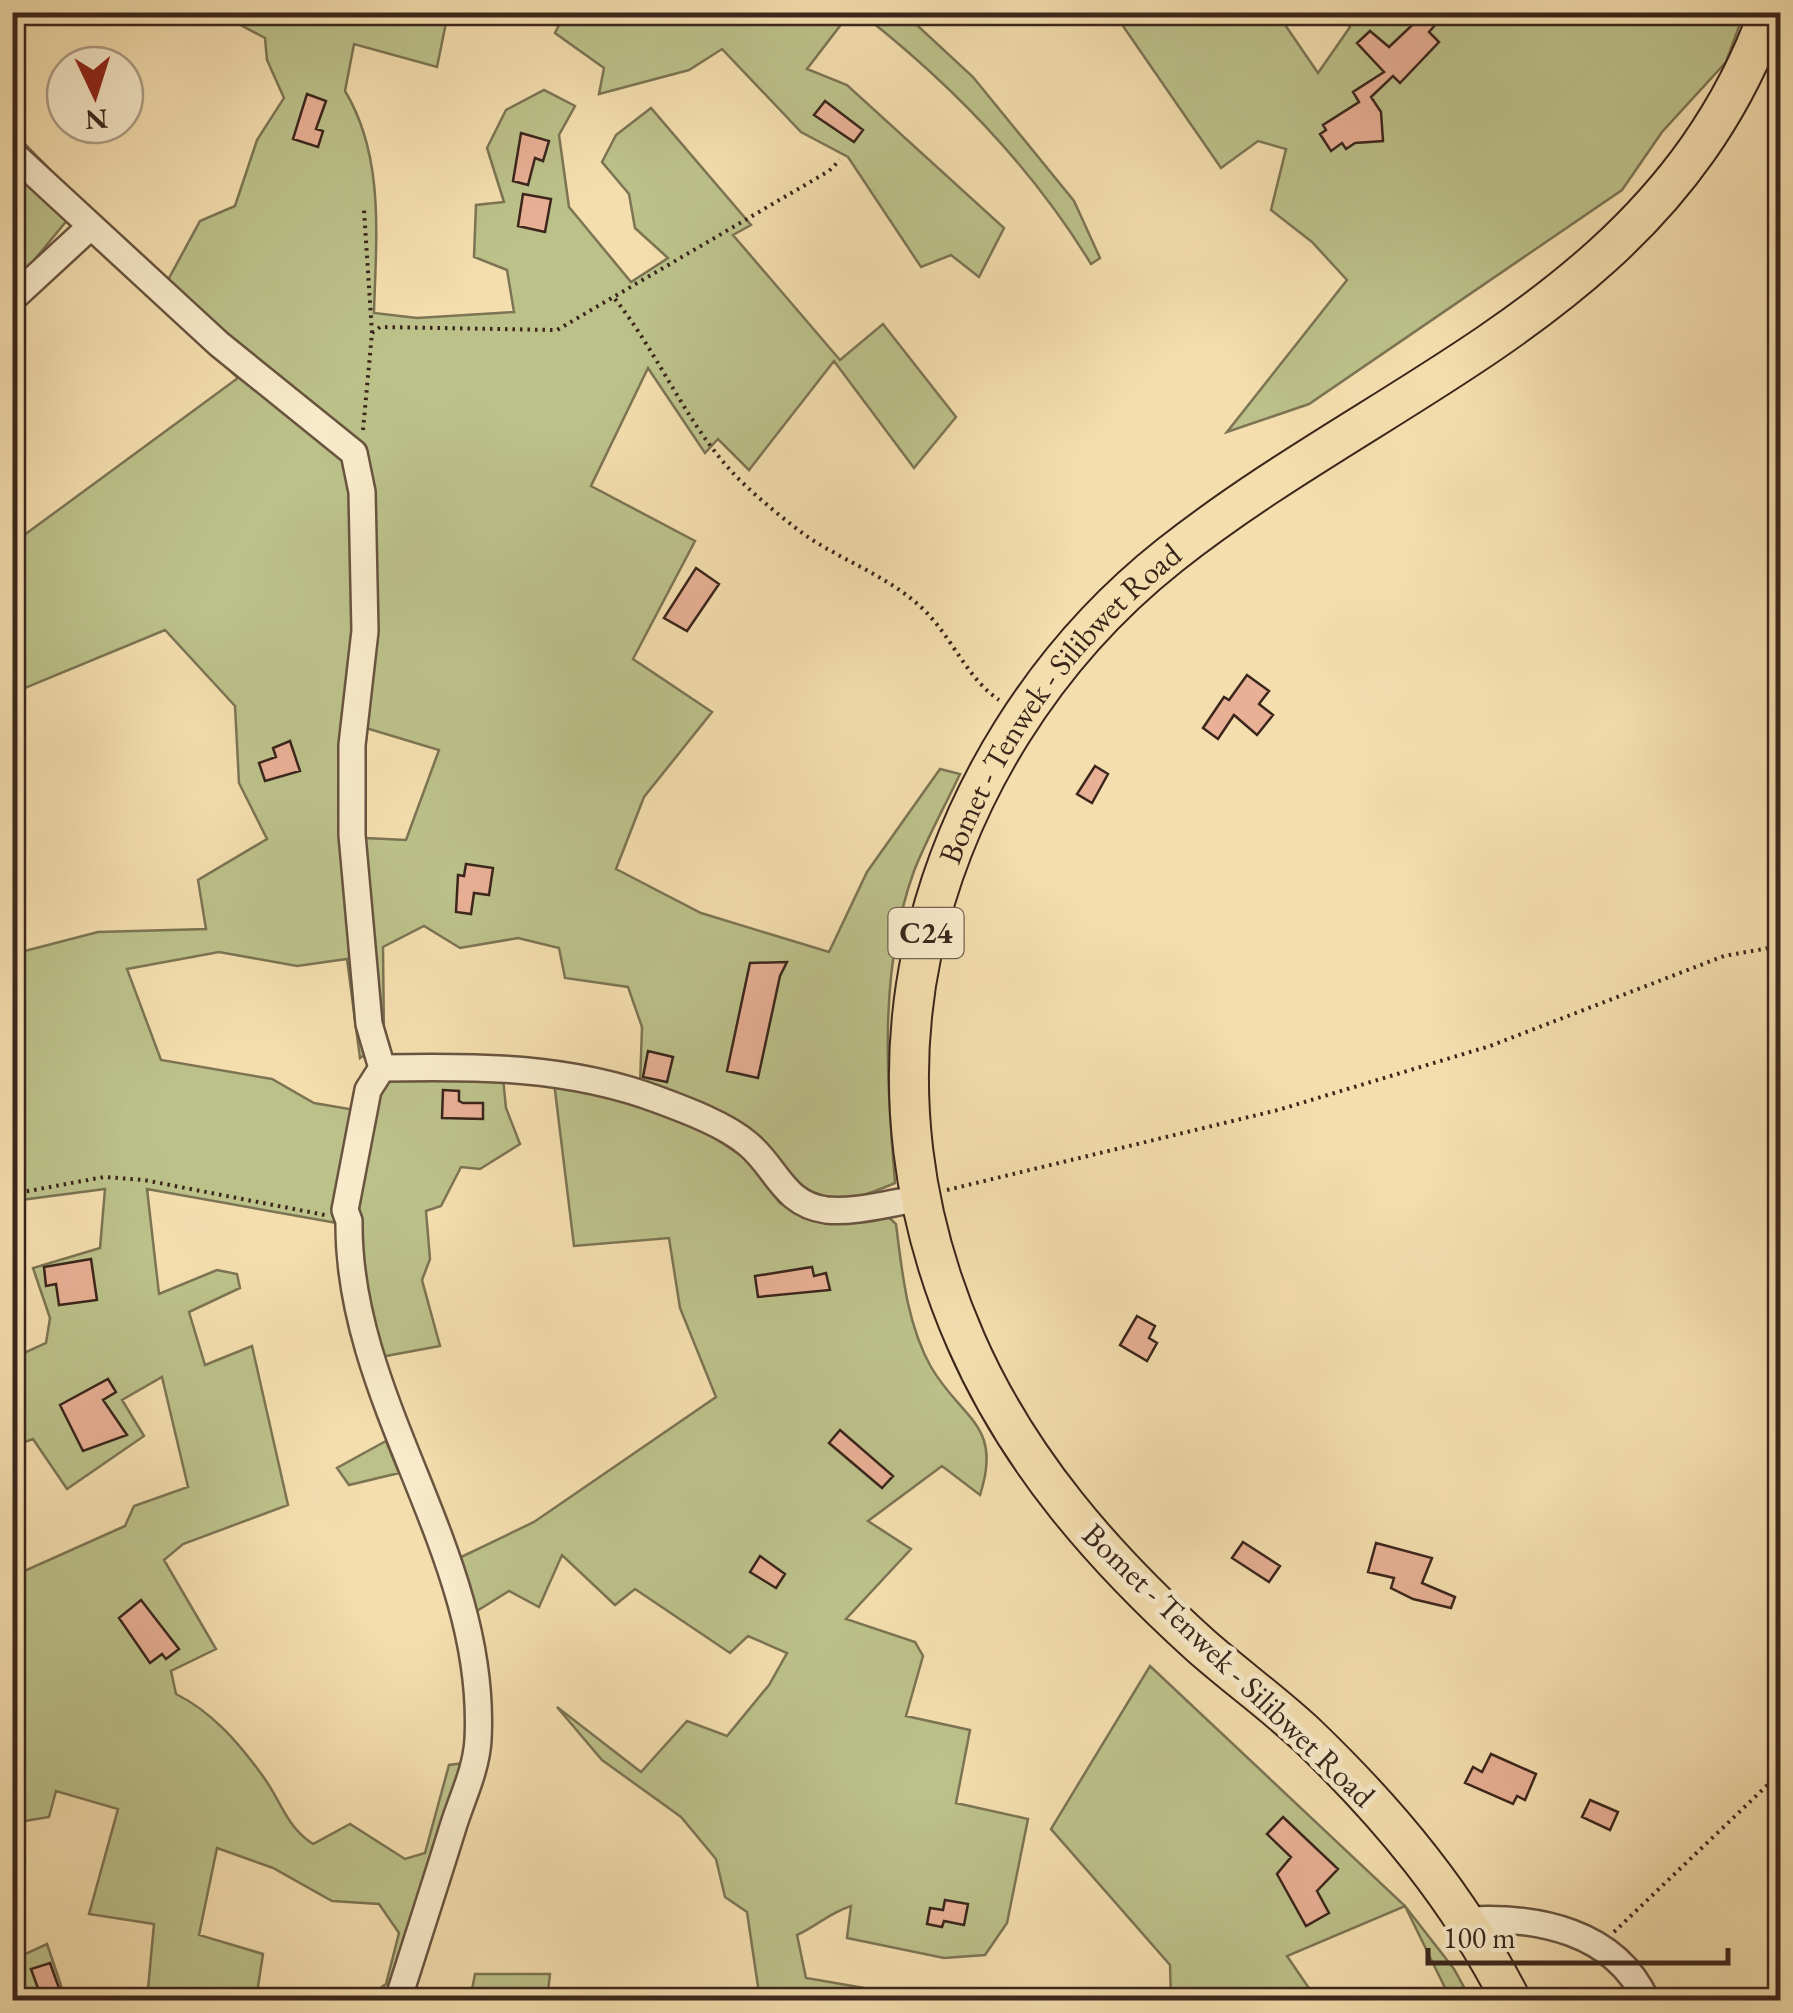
<svg xmlns="http://www.w3.org/2000/svg" width="1793" height="2013" font-family="'EB Garamond',serif">
<style>
.green{fill:#bcc18a;stroke:#7c7453;stroke-width:2.5;fill-rule:evenodd}
.building{fill:#e8b095;stroke:#3b261c;stroke-width:2.5}
.lines{fill:none;stroke-linecap:round;stroke-linejoin:round}
.minor-casing{stroke:#695440;stroke-width:30}
.primary-casing{stroke:#3b261c;stroke-width:42}
.path{stroke:#3b261c;stroke-width:4;stroke-dasharray:2.5 5;stroke-linecap:butt}
.minor{stroke:#f8eaca;stroke-width:25}
.primary{stroke:#f4deae;stroke-width:38}
.labels{text-anchor:middle;stroke-width:10;stroke-linejoin:round;paint-order:stroke}
.shield{fill:#f8eaca;stroke:#746150;stroke-width:2.5}
.shield-label{font-size:30px;font-weight:bold;fill:#3b261c}
.street-label{font-size:32px;fill:#3b261c;stroke:#f8eaca}
</style>
<rect width="100%" height="100%" fill="#f4deae"/>
<filter id="stains"><feTurbulence type="fractalNoise" baseFrequency=".002" numOctaves="4"/><feColorMatrix values="0 0 0 0 .2 0 0 0 0 .09 0 0 0 0 .02 0 0 0 .5 -.17"/></filter>
<radialGradient id="worn" r=".72"><stop offset=".6" stop-color="#630" stop-opacity="0"/><stop offset="1" stop-color="#630" stop-opacity=".3"/></radialGradient>
<path class="green" d="M 218,13 L 448,13 L 437,67 L 354,44 L 345,91 C 385,157 376,238 374,313 L 417,318 L 514,312 L 507,270 L 474,257 L 476,205 L 504,202 L 487,148 L 506,110 L 544,90 L 575,106 L 559,135 L 569,207 L 631,282 L 668,258 L 635,228 L 629,194 L 602,162 L 616,135 L 651,108 L 751,225 L 733,235 L 840,360 L 883,324 L 956,417 L 914,468 L 834,361 L 749,470 L 718,439 L 705,453 L 648,368 L 591,486 L 695,541 L 633,659 L 712,712 L 644,797 L 616,869 L 701,913 L 829,952 L 867,872 L 940,769 L 960,774 C 945,806 927,838 914,871 C 878,971 887,1080 895,1183 C 874,1192 851,1202 828,1197 C 772,1185 690,1119 640,1086 L 642,1027 L 628,987 L 565,978 L 559,948 L 518,938 L 460,948 L 424,926 L 383,947 L 384,1041 L 360,1058 L 347,959 L 297,966 L 219,952 L 127,969 L 161,1060 L 272,1079 L 314,1103 L 355,1110 L 337,1223 L 147,1189 L 159,1294 L 217,1270 L 237,1274 L 240,1288 L 189,1312 L 205,1365 L 252,1346 L 288,1505 L 183,1544 L 164,1560 L 216,1649 L 171,1671 L 176,1694 C 212,1712 238,1742 262,1775 C 281,1800 286,1827 313,1844 L 350,1824 L 405,1859 L 425,1853 L 449,1765 L 465,1763 L 391,2000 L 363,2000 L 386,1984 L 399,1933 L 379,1904 L 332,1901 L 273,1868 L 217,1848 L 199,1935 L 263,1954 L 256,2000 L 147,2000 L 154,1924 L 89,1914 L 118,1809 L 56,1791 L 49,1817 L 13,1823 L 13,1576 L 125,1526 L 134,1506 L 188,1487 L 162,1377 L 122,1400 L 144,1436 L 67,1489 L 33,1439 L 13,1446 L 13,1358 L 46,1343 L 50,1318 L 33,1268 L 100,1248 L 105,1189 L 13,1201 L 13,954 L 98,932 L 206,929 L 198,880 L 267,839 L 239,783 L 235,706 L 165,630 L 13,693 L 12,544 L 238,378 L 156,302 L 200,221 L 235,206 L 257,140 L 284,98 L 267,60 L 265,38 ZM 346,722 L 439,750 L 406,840 L 365,838 L 341,786 Z
M 565,13 L 904,13 L 973,77 L 1074,201 L 1100,258 L 1091,264 C 1033,169 954,87 867,18 L 843,22 L 807,69 L 847,85 L 1004,228 L 979,277 L 951,255 L 921,267 L 848,157 L 801,132 L 722,49 L 689,70 L 599,94 L 604,68 L 555,33 Z
M 1114,13 L 1277,13 L 1318,73 L 1350,27 L 1337,13 L 1744,13 L 1726,62 L 1662,132 L 1622,190 L 1309,404 L 1227,432 L 1347,280 L 1312,242 L 1271,210 L 1286,149 L 1258,141 L 1221,168 Z
M 13,132 L 82,202 L 13,286 Z
M 390,1077 L 503,1078 L 506,1108 L 520,1144 L 480,1169 L 461,1167 L 441,1206 L 426,1211 L 430,1259 L 422,1280 L 440,1346 L 375,1358 L 355,1204 L 377,1085 Z
M 554,1082 L 666,1113 L 739,1149 L 780,1203 L 807,1216 L 885,1214 L 896,1224 C 902,1272 907,1324 931,1367 C 962,1420 1003,1424 980,1495 L 942,1466 L 868,1521 L 911,1549 L 846,1619 L 915,1642 L 923,1656 L 906,1716 L 970,1730 L 956,1803 L 1028,1819 L 1007,1923 L 985,1955 L 944,1958 L 847,1938 L 851,1906 C 829,1913 817,1926 797,1935 L 806,1978 L 905,1995 L 909,2000 L 760,2000 L 747,1912 L 725,1897 L 716,1859 L 681,1817 L 602,1760 L 557,1707 L 641,1772 L 687,1721 L 727,1736 L 769,1685 L 787,1653 L 748,1636 L 730,1653 L 635,1589 L 615,1605 L 562,1555 L 539,1607 L 509,1591 L 472,1614 L 459,1558 L 534,1522 L 716,1397 L 680,1308 L 669,1238 L 574,1246 Z
M 386,1441 L 399,1473 L 349,1485 L 337,1468 Z
M 1150,1666 L 1405,1906 L 1454,1969 L 1471,2000 L 1451,2000 L 1405,1906 L 1287,1956 L 1317,2000 L 1171,2000 L 1170,1965 L 1051,1829 Z
M 47,1944 L 66,2000 L 13,2000 L 12,1960 Z
M 475,1974 L 550,1974 L 547,2000 L 470,2000 Z"/>
<path class="building" d="M 1426,12 L 1447,12 L 1429,32 L 1439,42 L 1400,83 L 1393,76 L 1371,97 L 1381,112 L 1383,141 L 1355,143 L 1346,149 L 1342,143 L 1331,151 L 1320,134 L 1326,130 L 1323,125 L 1359,102 L 1353,92 L 1384,72 L 1357,43 L 1370,31 L 1389,47 Z
M 307,94 L 326,101 L 316,129 L 323,131 L 318,147 L 293,139 Z
M 825,101 L 863,130 L 854,142 L 814,115 Z
M 521,133 L 549,141 L 543,161 L 535,158 L 528,185 L 513,181 Z
M 523,194 L 551,199 L 545,232 L 518,226 Z
M 696,568 L 719,584 L 687,631 L 664,618 Z
M 1247,675 L 1269,691 L 1259,704 L 1273,715 L 1257,735 L 1234,715 L 1218,739 L 1203,728 L 1224,697 L 1229,700 Z
M 290,741 L 300,771 L 265,781 L 259,763 L 276,757 L 273,748 Z
M 1095,766 L 1108,774 L 1092,803 L 1077,794 Z
M 466,864 L 493,868 L 489,895 L 474,893 L 471,914 L 456,912 L 458,875 L 464,876 Z
M 787,962 L 780,976 L 758,1078 L 727,1071 L 750,963 Z
M 648,1051 L 673,1057 L 667,1082 L 643,1077 Z
M 443,1090 L 459,1091 L 459,1101 L 463,1103 L 483,1103 L 483,1119 L 442,1118 Z
M 91,1259 L 97,1300 L 59,1305 L 56,1284 L 46,1286 L 44,1267 Z
M 812,1267 L 814,1276 L 826,1273 L 830,1290 L 758,1297 L 755,1276 Z
M 1137,1316 L 1155,1326 L 1149,1338 L 1157,1343 L 1147,1361 L 1120,1345 Z
M 108,1379 L 116,1392 L 103,1400 L 127,1435 L 83,1451 L 60,1405 Z
M 840,1430 L 893,1476 L 882,1488 L 829,1443 Z
M 1243,1542 L 1280,1566 L 1269,1582 L 1232,1558 Z
M 1376,1543 L 1432,1558 L 1422,1583 L 1455,1597 L 1451,1608 L 1413,1599 L 1391,1588 L 1394,1578 L 1368,1572 Z
M 760,1556 L 785,1574 L 776,1588 L 750,1572 Z
M 141,1600 L 179,1649 L 166,1659 L 162,1654 L 150,1663 L 119,1618 Z
M 1491,1754 L 1536,1774 L 1525,1800 L 1517,1796 L 1513,1804 L 1465,1783 L 1473,1767 L 1482,1772 Z
M 1590,1800 L 1618,1812 L 1610,1830 L 1582,1817 Z
M 1283,1817 L 1338,1869 L 1317,1891 L 1329,1913 L 1306,1926 L 1277,1874 L 1291,1857 L 1267,1834 Z
M 945,1900 L 968,1904 L 964,1925 L 944,1921 L 942,1927 L 927,1924 L 930,1908 L 943,1910 Z
M 50,1963 L 59,1988 L 40,1994 L 31,1969 Z"/>
<g class="lines">
<g class="minor-casing">
<path id="minor" d="M 12,153 L 219,344 L 354,453 L 362,492 L 365,631 L 352,745 L 352,835 L 369,1024 L 382,1068
M 12,299 L 90,227
M 382,1068 L 368,1090 L 345,1210 L 349,1221 C 347,1403 488,1554 478,1740 C 476,1771 462,1798 453,1827 C 435,1885 416,1943 398,2000
M 382,1068 C 476,1066 569,1066 659,1100 C 686,1110 726,1125 748,1144 C 777,1168 783,1204 826,1210 C 855,1213 889,1203 917,1199
M 1467,1920 C 1536,1916 1615,1931 1646,2000"/>
</g>
<g class="primary-casing">
<g id="primary">
<path id="s1" d="M 1511,2000 C 1459,1898 1390,1815 1308,1736 C 1274,1704 1235,1676 1200,1645 C 1103,1557 1019,1462 966,1341 C 912,1218 894,1085 922,952 C 956,796 1045,654 1170,555 C 1389,382 1664,302 1769,12"/>
</g>
</g>
<path class="path" d="M 615,299 C 662,358 690,434 746,486 C 764,503 785,520 805,535 C 844,562 892,577 927,613 C 953,640 968,679 999,700
M 372,333 L 380,327 L 557,330 L 829,171 L 840,160
M 363,430 L 372,333 L 364,210
M 947,1190 L 1278,1110 L 1490,1046 L 1724,956 L 1780,946
M 12,1194 L 104,1177 L 144,1180 L 325,1215
M 1614,1932 L 1780,1773"/>
<use href="#minor" class="minor"/>
<use href="#primary" class="primary"/>
</g>
<g class="labels">
<rect class="shield" x="888.5" y="908" width="75" height="50" rx="8"/>
<g class="shield-label">
<text x="926" y="943">C24</text>
</g>
<g class="street-label">
<text dy="11" stroke="none"><textPath href="#s1" startOffset="1550">Bomet - Tenwek - Silibwet Road</textPath></text>
<text transform="translate(1229 1665) rotate(44)" y="11">Bomet - Tenwek - Silibwet Road</text>
</g>
</g>
<rect width="1793" height="2013" fill="none" stroke="#f4deae" stroke-width="50"/>
<rect x="15" y="15" width="1763" height="1983" fill="none" stroke="#3b261c" stroke-width="5"/>
<rect x="25" y="25" width="1743" height="1963" fill="none" stroke="#3b261c" stroke-width="2.5"/>
<g transform="translate(95 95) rotate(176)"><circle r="48" fill="#f8eaca" stroke="#ac9c84" stroke-width="2.5"/>
<path d="M0-8L18 38L0 25L-18 38Z" fill="#8f2418"/>
<text y="-15" font-size="28" font-weight="bold" text-anchor="middle" fill="#3b261c">N</text>
</g>
<path d="M1428 1948v15h300v-15" fill="none" stroke="#3b261c" stroke-width="5"/>
<text x="1443" y="1948" font-size="30" fill="#3b261c" stroke="#f8eaca" stroke-width="8" paint-order="stroke">100 m</text>
<rect width="100%" height="100%" filter="url(#stains)"/>
<rect width="100%" height="100%" fill="url(#worn)"/>
</svg>
